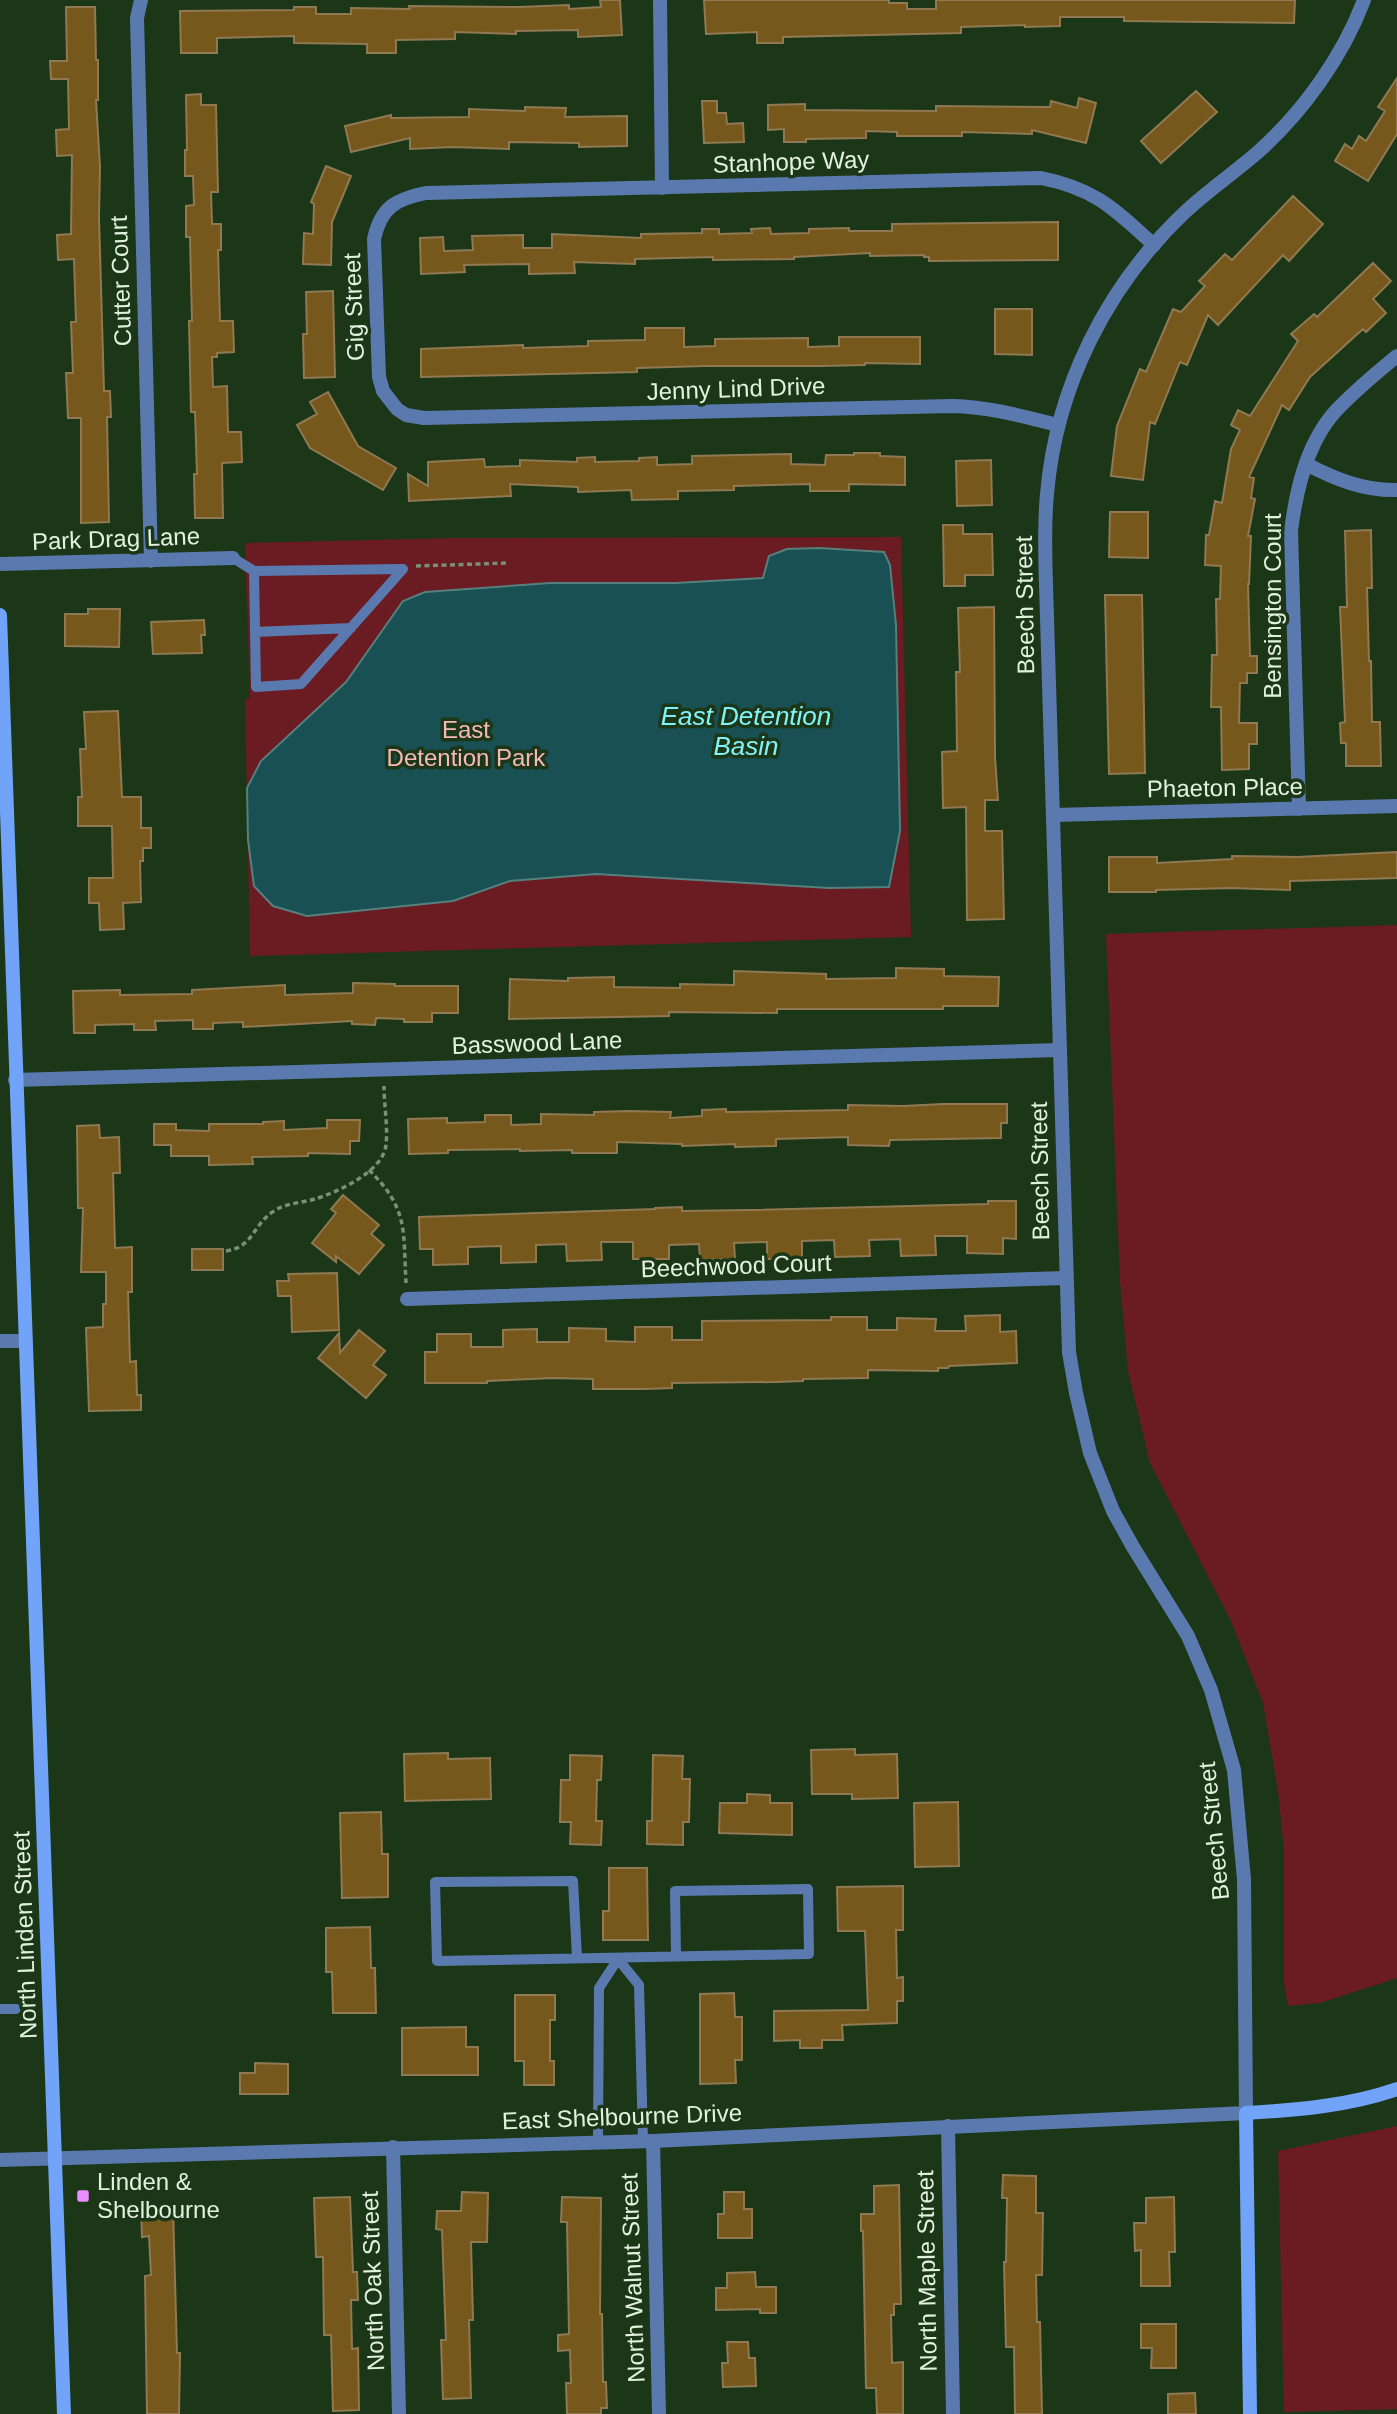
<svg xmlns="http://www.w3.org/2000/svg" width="1397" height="2414" font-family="Helvetica,sans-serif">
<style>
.green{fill:#6b1b22}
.water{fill:#185053;stroke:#55807d;stroke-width:2}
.building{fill:#76581c;stroke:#8f7953;stroke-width:2}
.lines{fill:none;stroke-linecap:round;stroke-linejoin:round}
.path{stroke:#7a8f77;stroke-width:3.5;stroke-dasharray:5 3.5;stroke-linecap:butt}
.service{stroke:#5a7aaf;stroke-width:10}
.minor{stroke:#5a7aaf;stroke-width:14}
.tertiary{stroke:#5a7aaf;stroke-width:14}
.secondary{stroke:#71a3f9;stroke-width:14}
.poi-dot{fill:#ea8dfd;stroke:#1c3618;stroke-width:2.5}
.labels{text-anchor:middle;stroke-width:7;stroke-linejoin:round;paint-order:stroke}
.street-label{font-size:24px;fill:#e2f1df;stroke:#1c3618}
.park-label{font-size:24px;fill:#f5b9b7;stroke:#1c3618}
.poi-label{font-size:24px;fill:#e2f1df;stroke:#1c3618;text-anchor:start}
.water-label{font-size:26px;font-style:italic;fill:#81f2f8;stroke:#1c3618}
</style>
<rect width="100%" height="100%" fill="#1c3618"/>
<path class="green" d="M 901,537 L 911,937 L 250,956 L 245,699 L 250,698 L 245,543 L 456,538 Z
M 1397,925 L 1397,1978 L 1320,2003 L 1288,2006 L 1284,1983 L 1284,1850 L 1278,1791 L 1263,1703 L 1231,1621 L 1150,1463 L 1128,1371 L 1120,1281 L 1106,934 Z
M 1397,2126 L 1397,2409 L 1284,2412 L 1278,2151 Z"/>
<path class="water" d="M 819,548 L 884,552 L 890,565 L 896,625 L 900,831 L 889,887 L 829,888 L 596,874 L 510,881 L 453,901 L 307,916 L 273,906 L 254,886 L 248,840 L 247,788 L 261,761 L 346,682 L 403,601 L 425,592 L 550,583 L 676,583 L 763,578 L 769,556 L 787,549 Z"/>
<path class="building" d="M 600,0 L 620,0 L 622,35 L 578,37 L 578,30 L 516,31 L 516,34 L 455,32 L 455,39 L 396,40 L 396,53 L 367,53 L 367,44 L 294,43 L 294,36 L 217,38 L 217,53 L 181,53 L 180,11 L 294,10 L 294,7 L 316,7 L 316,14 L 351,14 L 351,8 L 410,9 L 409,6 L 519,7 L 569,5 L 569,9 L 601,7 Z
M 704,0 L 889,0 L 889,3 L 907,3 L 907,9 L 936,9 L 936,0 L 1295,0 L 1294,23 L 1124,21 L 1124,17 L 1060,17 L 1060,26 L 1025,27 L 1025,25 L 961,27 L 961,33 L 783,37 L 783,43 L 757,43 L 757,32 L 706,34 Z
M 66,7 L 95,7 L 96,60 L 98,60 L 98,100 L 96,100 L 100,167 L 99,217 L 104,391 L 110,391 L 111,417 L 107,417 L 109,522 L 81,523 L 81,418 L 68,418 L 66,373 L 73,373 L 71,322 L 76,322 L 74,259 L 58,260 L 57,235 L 71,234 L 72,155 L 57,156 L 56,130 L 69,129 L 68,79 L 51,79 L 50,61 L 67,61 Z
M 1397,78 L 1397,134 L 1368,181 L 1335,161 L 1345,144 L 1352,149 L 1359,136 L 1366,141 L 1385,111 L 1378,107 Z
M 1196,91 L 1217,112 L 1161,163 L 1141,141 Z
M 201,94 L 201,105 L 216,105 L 218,192 L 211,192 L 212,224 L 221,224 L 221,250 L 218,250 L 220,321 L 233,321 L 234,352 L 217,353 L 217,357 L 212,357 L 213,387 L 227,386 L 228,432 L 241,432 L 242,462 L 222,463 L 223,518 L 195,518 L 194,474 L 197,474 L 195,412 L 191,412 L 189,321 L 192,321 L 190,237 L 186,237 L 186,206 L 194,205 L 193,176 L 185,176 L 185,150 L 187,150 L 186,95 Z
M 1079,98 L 1096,103 L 1086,143 L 1032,130 L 1032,134 L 962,132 L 962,136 L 897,136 L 897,132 L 866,131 L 866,138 L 806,139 L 806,142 L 784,142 L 784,129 L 768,130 L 768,105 L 805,104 L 805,110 L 936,111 L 936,106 L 1050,107 L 1051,101 L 1077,108 Z
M 702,101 L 717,101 L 717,113 L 726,113 L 727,124 L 743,123 L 744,142 L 704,143 Z
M 525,107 L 566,108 L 565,117 L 627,116 L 627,146 L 579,147 L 579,143 L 509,142 L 509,149 L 453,147 L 410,149 L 410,138 L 351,152 L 345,126 L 391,115 L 391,118 L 469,117 L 469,109 L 525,111 Z
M 326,166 L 351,176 L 332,222 L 331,265 L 303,264 L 304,233 L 313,234 L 314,204 L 311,202 Z
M 1293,196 L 1323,224 L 1289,261 L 1283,255 L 1218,325 L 1208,315 L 1187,365 L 1180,362 L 1155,424 L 1150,422 L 1143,480 L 1111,476 L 1117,426 L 1140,369 L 1146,372 L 1173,309 L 1181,312 L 1205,286 L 1199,281 L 1225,254 L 1232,260 Z
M 1058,222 L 1058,260 L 929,261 L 929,257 L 924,257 L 924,255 L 870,256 L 870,253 L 794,257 L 794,259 L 713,260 L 713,257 L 635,259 L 635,264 L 574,262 L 575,273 L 529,274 L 529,264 L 464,265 L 465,272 L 421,274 L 420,238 L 443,237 L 444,251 L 473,250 L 472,236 L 523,235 L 523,248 L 552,248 L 552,234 L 641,238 L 641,234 L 702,233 L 702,229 L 719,229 L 719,234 L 752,233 L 751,229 L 770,228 L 771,234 L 809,233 L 809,229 L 849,228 L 849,231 L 892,231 L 892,224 Z
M 1373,263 L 1391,281 L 1373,299 L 1386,313 L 1366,332 L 1363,329 L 1310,377 L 1289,410 L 1282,405 L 1249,477 L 1254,478 L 1251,498 L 1255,499 L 1248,536 L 1251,536 L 1249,584 L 1248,584 L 1250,656 L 1257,656 L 1257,673 L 1247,673 L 1247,683 L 1240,683 L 1239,723 L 1257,723 L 1257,744 L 1249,744 L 1249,769 L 1222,770 L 1221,707 L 1211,707 L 1212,655 L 1217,655 L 1216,599 L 1220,599 L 1221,566 L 1205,565 L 1206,535 L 1209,535 L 1215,501 L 1222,503 L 1231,449 L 1240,430 L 1231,425 L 1238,410 L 1250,416 L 1298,341 L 1291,334 L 1314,314 L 1317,317 Z
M 333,291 L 335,377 L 304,378 L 303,334 L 307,334 L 306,292 Z
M 995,309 L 1032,309 L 1032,355 L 995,354 Z
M 645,328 L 684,328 L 684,347 L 715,346 L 715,339 L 808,338 L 808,347 L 839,346 L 839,337 L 920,337 L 920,364 L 865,363 L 865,365 L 821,366 L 705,366 L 637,368 L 637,372 L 421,377 L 421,349 L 523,345 L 523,348 L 588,346 L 588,341 L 645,340 Z
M 328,392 L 358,446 L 396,468 L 383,490 L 310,448 L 297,425 L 317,414 L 310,402 Z
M 854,453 L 880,453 L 880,456 L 905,457 L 905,485 L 849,484 L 849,491 L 810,491 L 810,484 L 734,486 L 734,490 L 678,491 L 678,499 L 632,500 L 631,490 L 578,492 L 578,487 L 510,484 L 511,496 L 409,501 L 408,474 L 428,486 L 428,462 L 484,459 L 485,467 L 520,466 L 520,460 L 577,462 L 577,458 L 595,457 L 595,462 L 639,461 L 639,458 L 657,457 L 657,465 L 692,464 L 692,456 L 791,454 L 791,464 L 825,465 L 826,455 L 854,455 Z
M 991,460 L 992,505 L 957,506 L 956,461 Z
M 1110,512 L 1148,512 L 1148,558 L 1109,557 Z
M 943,525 L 963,525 L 963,534 L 992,534 L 993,575 L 965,575 L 965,586 L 944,586 Z
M 1371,530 L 1372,588 L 1367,588 L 1369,661 L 1371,661 L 1372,722 L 1380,722 L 1381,766 L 1346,766 L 1346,743 L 1341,743 L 1340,723 L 1345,722 L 1340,607 L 1347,607 L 1345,531 Z
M 1105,595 L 1142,595 L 1145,773 L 1109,774 Z
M 994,607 L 995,757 L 998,800 L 985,800 L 985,831 L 1002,831 L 1004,919 L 967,920 L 966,807 L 943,808 L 942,752 L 957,751 L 956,672 L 960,672 L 958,608 Z
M 88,609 L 120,609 L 119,647 L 65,646 L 65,614 L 88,614 Z
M 204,620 L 205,635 L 201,635 L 202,653 L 153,654 L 151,622 Z
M 118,711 L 122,797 L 141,797 L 141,828 L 151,828 L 151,848 L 143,848 L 143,861 L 140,861 L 141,902 L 123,903 L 124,929 L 100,930 L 99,903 L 89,903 L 89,878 L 113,878 L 112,826 L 78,826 L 78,797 L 82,797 L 80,749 L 86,749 L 84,712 Z
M 1397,852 L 1397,878 L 1290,881 L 1290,890 L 1232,888 L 1156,890 L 1156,892 L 1109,892 L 1109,857 L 1157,857 L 1157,863 L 1232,859 L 1232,856 L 1297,857 Z
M 896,968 L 944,969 L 944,976 L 999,977 L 998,1006 L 943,1006 L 943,1009 L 777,1009 L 777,1013 L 669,1012 L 669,1016 L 509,1019 L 510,979 L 568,981 L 568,978 L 614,977 L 614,987 L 680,988 L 680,984 L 734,985 L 734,971 L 826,974 L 826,979 L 896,978 Z
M 353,983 L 395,984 L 395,986 L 458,986 L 458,1013 L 432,1013 L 432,1022 L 404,1022 L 404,1019 L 376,1018 L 375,1025 L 352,1024 L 352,1021 L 243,1027 L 243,1022 L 213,1023 L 213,1029 L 193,1029 L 193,1020 L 155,1021 L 156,1030 L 134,1030 L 134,1024 L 95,1025 L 95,1033 L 74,1033 L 73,991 L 120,990 L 120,995 L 192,994 L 192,990 L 285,985 L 285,995 L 353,993 Z
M 943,1104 L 1007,1104 L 1007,1123 L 1001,1123 L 1001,1138 L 890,1140 L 889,1146 L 848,1145 L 848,1137 L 776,1139 L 776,1146 L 735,1147 L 735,1144 L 682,1146 L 682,1144 L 617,1142 L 617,1153 L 572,1153 L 572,1150 L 520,1151 L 520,1149 L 448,1150 L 448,1153 L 409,1154 L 408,1119 L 447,1118 L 447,1123 L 485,1122 L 485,1115 L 511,1115 L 511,1125 L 541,1124 L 541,1114 L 594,1115 L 594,1112 L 628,1111 L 671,1112 L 670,1118 L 702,1116 L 702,1110 L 726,1109 L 726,1112 L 848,1110 L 848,1105 L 903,1106 Z
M 327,1120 L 360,1120 L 359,1141 L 350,1141 L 350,1154 L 308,1153 L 308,1156 L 252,1157 L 253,1164 L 209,1165 L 209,1156 L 171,1156 L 171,1145 L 154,1145 L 154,1124 L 176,1124 L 176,1130 L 209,1131 L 209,1124 L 263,1124 L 263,1122 L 284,1121 L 284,1130 L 327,1128 Z
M 99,1125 L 100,1138 L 119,1137 L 120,1173 L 113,1173 L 115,1248 L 132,1247 L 132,1292 L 128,1292 L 130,1362 L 136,1361 L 137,1395 L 141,1395 L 141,1410 L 89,1411 L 86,1328 L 103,1327 L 103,1304 L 106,1304 L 106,1272 L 81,1272 L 83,1208 L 78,1208 L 77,1126 Z
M 343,1195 L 379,1225 L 371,1234 L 384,1245 L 359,1274 L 336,1256 L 336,1262 L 312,1243 L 336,1213 L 331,1209 Z
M 988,1201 L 1016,1201 L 1016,1239 L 1003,1238 L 1003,1254 L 967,1253 L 967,1236 L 935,1236 L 936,1255 L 901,1256 L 900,1239 L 869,1240 L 870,1256 L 835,1257 L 834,1240 L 802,1241 L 802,1258 L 767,1259 L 767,1242 L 734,1243 L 735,1259 L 700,1260 L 699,1244 L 669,1245 L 669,1259 L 633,1259 L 633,1242 L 601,1242 L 602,1260 L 567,1261 L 566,1244 L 536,1245 L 536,1262 L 501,1263 L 501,1246 L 468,1247 L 468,1264 L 433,1265 L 433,1249 L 420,1249 L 419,1217 L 655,1209 L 655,1208 L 682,1207 L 682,1211 L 750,1210 L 988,1204 Z
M 192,1249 L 223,1249 L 223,1270 L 192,1270 Z
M 337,1273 L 339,1330 L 292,1332 L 291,1296 L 278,1296 L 277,1281 L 289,1281 L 288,1274 Z
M 1000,1315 L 1000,1332 L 1016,1331 L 1017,1363 L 949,1366 L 948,1368 L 938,1368 L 938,1371 L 868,1370 L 868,1378 L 803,1379 L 803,1381 L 776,1382 L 672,1383 L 672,1388 L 645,1389 L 593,1389 L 593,1379 L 553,1378 L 487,1381 L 487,1383 L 425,1383 L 425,1352 L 437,1352 L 437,1334 L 471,1334 L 471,1347 L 503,1347 L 503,1330 L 537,1329 L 537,1342 L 569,1342 L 569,1328 L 606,1329 L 606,1341 L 635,1342 L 635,1327 L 672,1327 L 672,1340 L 702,1340 L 702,1321 L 831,1320 L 831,1317 L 867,1317 L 867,1330 L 897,1330 L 897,1318 L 936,1319 L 935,1331 L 966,1331 L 965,1316 Z
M 359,1330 L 385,1351 L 373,1365 L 386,1375 L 366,1398 L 318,1358 L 339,1333 L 340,1353 Z
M 855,1749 L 855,1755 L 897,1754 L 898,1798 L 852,1799 L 852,1794 L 812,1794 L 811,1750 Z
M 448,1753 L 448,1759 L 490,1758 L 491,1799 L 405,1801 L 404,1754 Z
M 570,1755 L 602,1756 L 601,1780 L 597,1780 L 596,1821 L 602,1821 L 601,1845 L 570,1844 L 571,1822 L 560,1822 L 561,1780 L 570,1780 Z
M 653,1755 L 683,1756 L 682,1779 L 690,1779 L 689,1822 L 683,1822 L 683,1845 L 647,1844 L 647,1821 L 652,1821 Z
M 747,1794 L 770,1795 L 770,1803 L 792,1803 L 792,1835 L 719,1833 L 720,1803 L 747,1803 Z
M 958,1802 L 959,1866 L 915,1867 L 914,1803 Z
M 381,1812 L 382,1854 L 388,1854 L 388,1897 L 342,1898 L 340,1813 Z
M 609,1868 L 647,1868 L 648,1940 L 603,1940 L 603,1911 L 609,1911 Z
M 903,1886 L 903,1930 L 896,1930 L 897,1978 L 903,1977 L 903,2001 L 897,2001 L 897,2023 L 842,2025 L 843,2040 L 822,2040 L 822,2048 L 800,2048 L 800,2040 L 774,2041 L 774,2011 L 868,2010 L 865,1931 L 838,1931 L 837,1887 Z
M 370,1927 L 371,1968 L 375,1968 L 376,2013 L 333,2013 L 332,1972 L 326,1972 L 326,1928 Z
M 734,1993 L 735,2017 L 742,2017 L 742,2060 L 735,2060 L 736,2083 L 700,2084 L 700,1994 Z
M 515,1995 L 555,1995 L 555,2020 L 550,2020 L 550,2061 L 554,2061 L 554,2085 L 524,2085 L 524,2061 L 515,2061 Z
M 466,2027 L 466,2047 L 478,2047 L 478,2075 L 402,2075 L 402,2028 Z
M 255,2063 L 288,2064 L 288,2094 L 240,2094 L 240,2073 L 255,2073 Z
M 1003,2175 L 1036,2176 L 1036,2213 L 1043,2213 L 1042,2275 L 1036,2275 L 1037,2322 L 1040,2322 L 1042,2414 L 1015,2414 L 1014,2347 L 1006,2347 L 1004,2262 L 1006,2262 L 1007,2198 L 1002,2198 Z
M 899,2185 L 901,2304 L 894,2304 L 894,2315 L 891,2315 L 892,2363 L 903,2362 L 903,2414 L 877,2414 L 876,2388 L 866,2388 L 863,2231 L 861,2231 L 861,2214 L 874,2214 L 874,2186 Z
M 462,2192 L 488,2193 L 487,2242 L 471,2242 L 473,2320 L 469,2320 L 471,2398 L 443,2399 L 441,2340 L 446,2340 L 442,2230 L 436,2229 L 437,2211 L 461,2211 Z
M 724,2192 L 744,2192 L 744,2209 L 752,2209 L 752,2238 L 718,2238 L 718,2214 L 724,2214 Z
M 350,2197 L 353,2272 L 357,2272 L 358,2300 L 351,2300 L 352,2349 L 358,2348 L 359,2410 L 333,2411 L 331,2335 L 324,2335 L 323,2257 L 316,2257 L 314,2198 Z
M 562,2197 L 601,2198 L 600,2314 L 602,2314 L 603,2382 L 606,2382 L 607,2408 L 601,2408 L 601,2414 L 567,2414 L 566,2383 L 571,2383 L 570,2350 L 558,2351 L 558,2335 L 569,2334 L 567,2222 L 561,2222 Z
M 1174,2197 L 1175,2252 L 1169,2252 L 1170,2286 L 1141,2286 L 1141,2250 L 1135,2251 L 1134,2223 L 1146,2223 L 1146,2198 Z
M 173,2206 L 177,2353 L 180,2353 L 179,2414 L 147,2414 L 145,2276 L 151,2275 L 149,2236 L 142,2237 L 141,2207 Z
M 755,2272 L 756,2287 L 776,2287 L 776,2313 L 760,2313 L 760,2309 L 716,2310 L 716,2288 L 727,2288 L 727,2273 Z
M 1141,2324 L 1176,2324 L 1176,2368 L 1151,2368 L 1152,2348 L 1141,2348 Z
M 727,2342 L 748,2342 L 749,2358 L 755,2358 L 756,2386 L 723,2387 L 722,2363 L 728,2363 Z
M 1195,2393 L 1196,2414 L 1168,2414 L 1168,2394 Z"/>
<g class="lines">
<path class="path" d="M 416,566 L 509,563
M 369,1170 C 409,1209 403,1231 406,1283
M 226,1251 C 254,1247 253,1224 274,1211 C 286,1203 301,1203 315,1199 C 337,1192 383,1172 386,1145 C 388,1126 384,1105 384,1086"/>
<path class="service" d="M 233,558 L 254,571 L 403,569 L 301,684 L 256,687 L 254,571
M 255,632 L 351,628
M 577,1958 L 573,1881 L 435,1882 L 437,1961 L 809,1954 L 808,1889 L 675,1891 L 676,1956
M 618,1959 L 639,1985 L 643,2141
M 0,2009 L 16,2009
M 598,2142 L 599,1988 L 618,1959"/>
<path class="minor" d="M 141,0 L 137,18 L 151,561
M 660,0 L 662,188
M 1058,425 C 1022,416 989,407 952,406 L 424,418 L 406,415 L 397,409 L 383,391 L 379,377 L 374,239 C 381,207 396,199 426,193 L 1041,178 C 1096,189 1114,209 1154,245
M 1306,464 C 1335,479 1364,491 1397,490
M 0,564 L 233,558
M 1299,809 L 1291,531 C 1296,491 1306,446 1333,414 C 1352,393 1375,374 1397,356
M 1054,815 L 1397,806
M 15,1080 L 1060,1050
M 407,1299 L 1065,1278
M 0,1341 L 25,1341
M 948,2126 L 953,2414
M 653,2141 L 659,2414
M 393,2147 L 399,2414"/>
<path class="tertiary" d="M 0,2160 L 653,2141 L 1246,2113 L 1244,1879 L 1234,1770 L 1211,1690 L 1188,1636 L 1133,1547 L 1113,1511 L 1090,1453 L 1076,1393 L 1069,1352 L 1046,584 C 1045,554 1044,524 1047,494 C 1056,387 1107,286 1184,213 C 1207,191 1234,173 1258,152 C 1303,112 1343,56 1364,0"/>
<path class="secondary" d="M 0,615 L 64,2414
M 1250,2414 L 1246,2113 C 1297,2110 1348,2106 1397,2089"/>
</g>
<rect class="poi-dot" x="76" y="2189" width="14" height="14" rx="3.5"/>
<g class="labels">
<g class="street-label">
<text transform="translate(791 162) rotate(-2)" y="8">Stanhope Way</text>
<text transform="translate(121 281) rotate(-92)" y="8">Cutter Court</text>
<text transform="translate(354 307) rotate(-92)" y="8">Gig Street</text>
<text transform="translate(736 389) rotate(-2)" y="8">Jenny Lind Drive</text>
<text transform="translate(116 539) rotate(-2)" y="8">Park Drag Lane</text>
<text transform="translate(1025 605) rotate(-91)" y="8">Beech Street</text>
<text transform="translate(1273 606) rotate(-90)" y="8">Bensington Court</text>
<text transform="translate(1225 788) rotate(-1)" y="8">Phaeton Place</text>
<text transform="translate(537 1043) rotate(-2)" y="8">Basswood Lane</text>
<text transform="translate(1040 1171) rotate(-91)" y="8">Beech Street</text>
<text transform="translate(736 1266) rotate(-2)" y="8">Beechwood Court</text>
<text transform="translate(1214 1831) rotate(-96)" y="8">Beech Street</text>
<text transform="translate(25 1935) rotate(-92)" y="8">North Linden Street</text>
<text transform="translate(622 2117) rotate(-2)" y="8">East Shelbourne Drive</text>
<text transform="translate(927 2271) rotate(-91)" y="8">North Maple Street</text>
<text transform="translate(633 2278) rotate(-92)" y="8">North Walnut Street</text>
<text transform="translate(373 2281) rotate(-92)" y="8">North Oak Street</text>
</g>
<g class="park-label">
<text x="466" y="738">East<tspan x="466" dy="28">Detention Park</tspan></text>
</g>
<g class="poi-label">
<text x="97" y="2190">Linden &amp;<tspan x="97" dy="28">Shelbourne</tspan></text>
</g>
<g class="water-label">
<text x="746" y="725">East Detention<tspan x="746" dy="30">Basin</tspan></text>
</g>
</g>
</svg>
